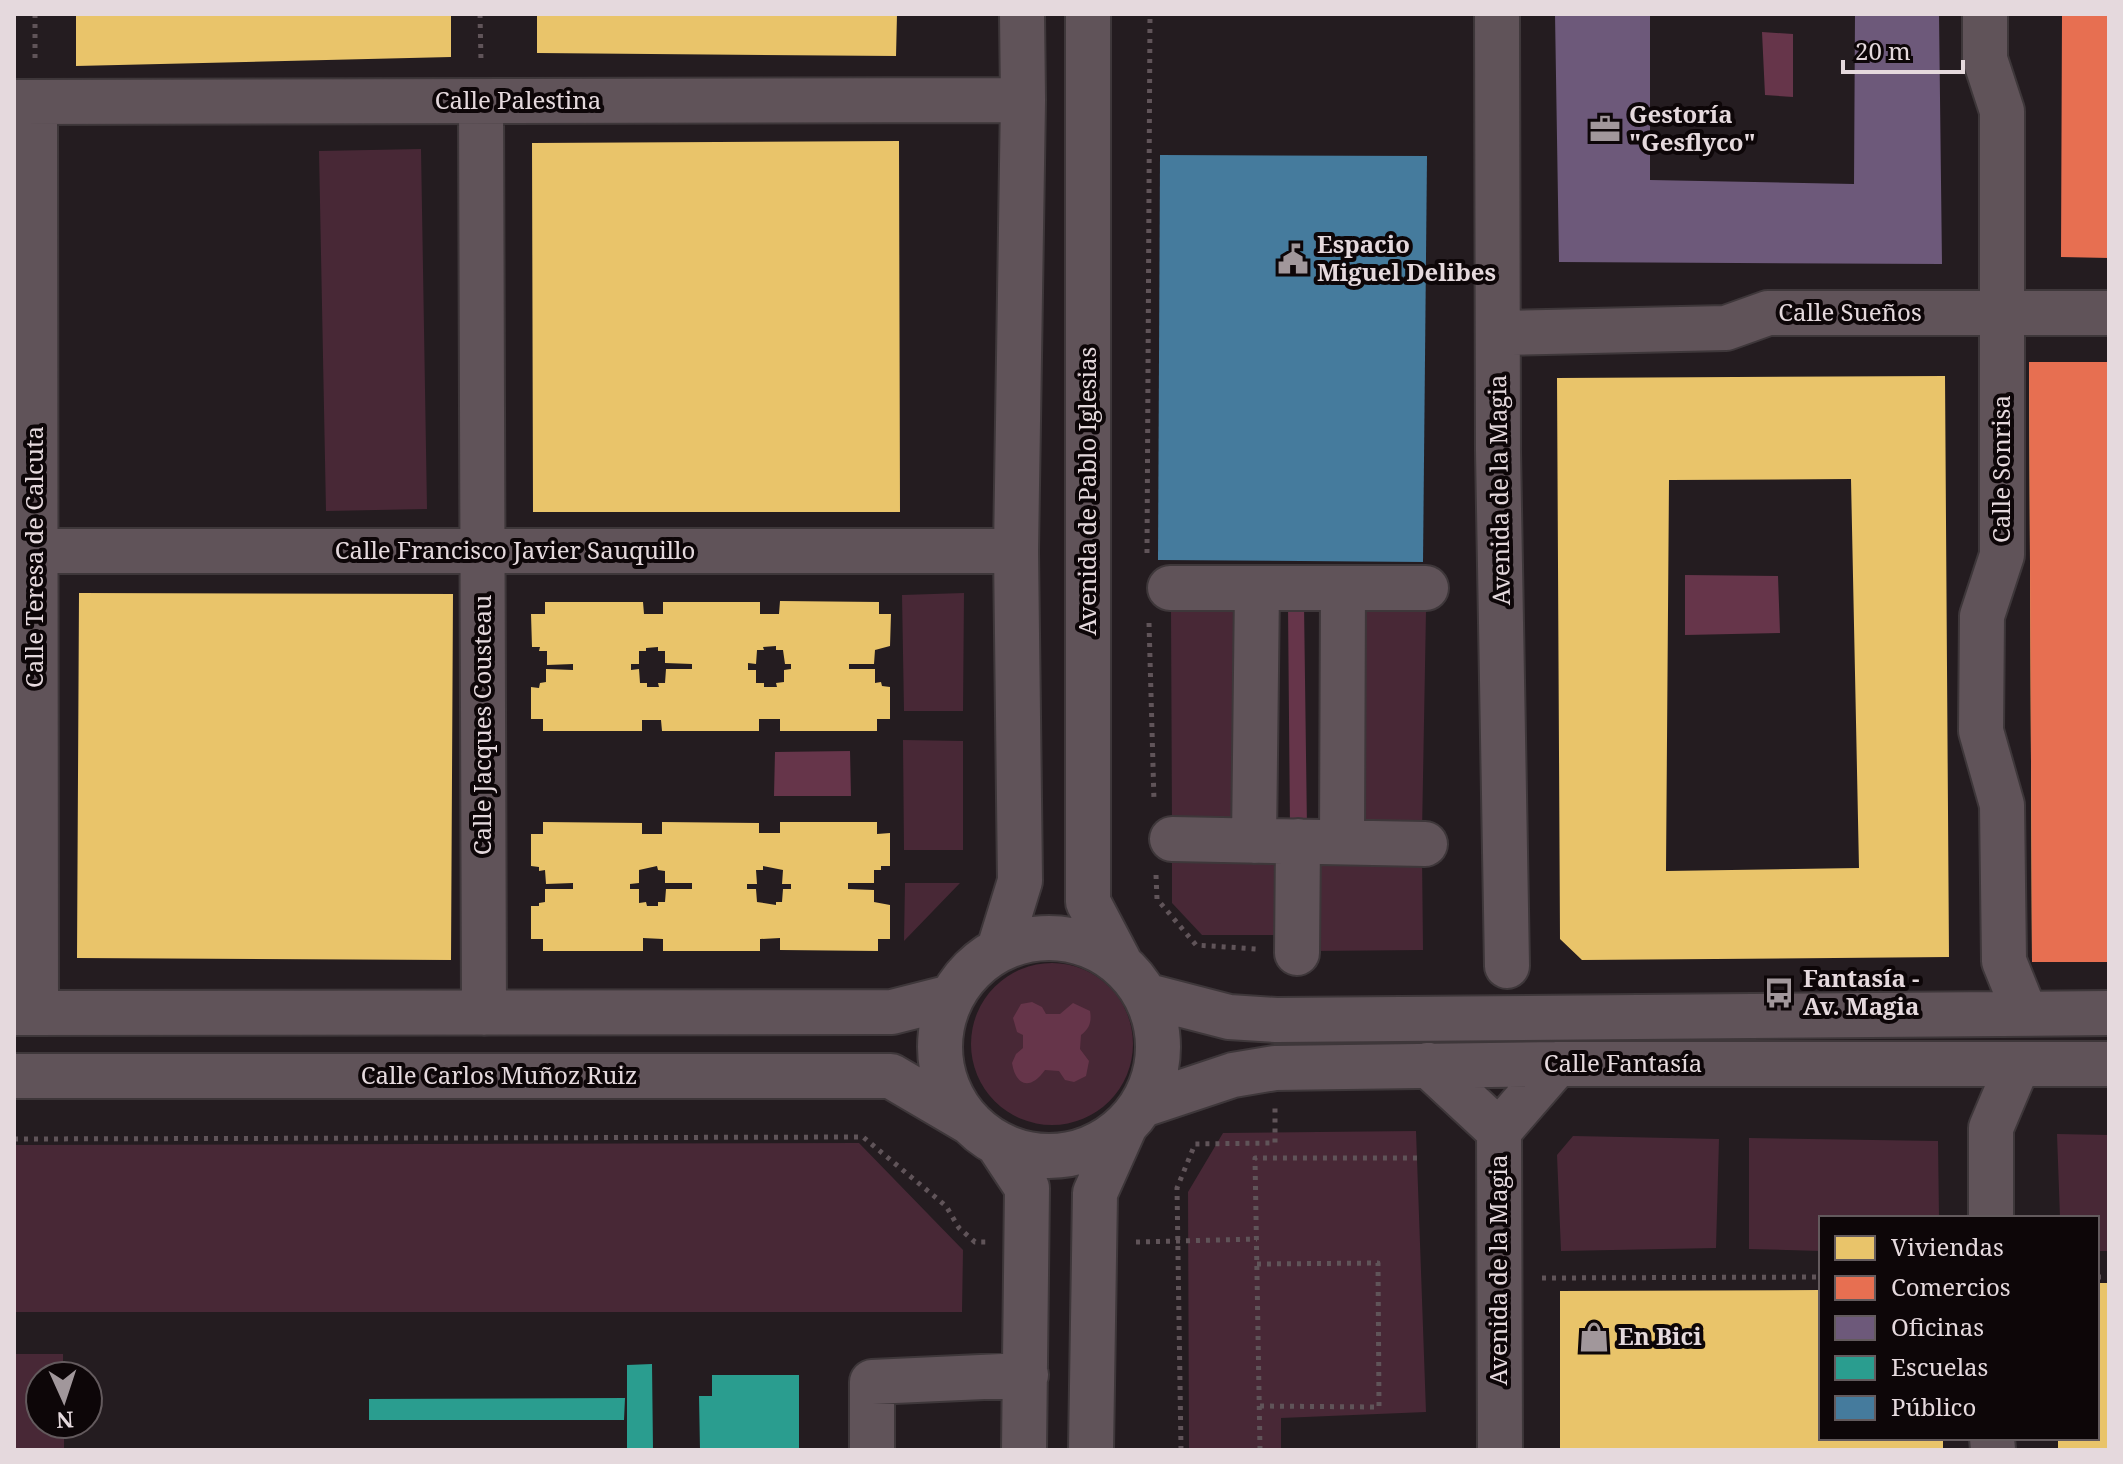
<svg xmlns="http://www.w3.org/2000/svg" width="2123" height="1464" font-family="'Noto Serif',serif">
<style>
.green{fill:#482836}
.water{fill:#66354a}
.homes{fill:#e9c46a;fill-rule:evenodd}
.shops{fill:#e76f51}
.offices{fill:#6d597a}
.schools{fill:#2a9d8f}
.public{fill:#457b9d}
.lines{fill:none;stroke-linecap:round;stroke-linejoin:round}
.minor-casing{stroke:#3e373a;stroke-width:48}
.path{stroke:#605459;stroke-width:5;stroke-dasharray:4 6;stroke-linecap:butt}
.minor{stroke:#605359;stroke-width:44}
.labels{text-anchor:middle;stroke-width:8;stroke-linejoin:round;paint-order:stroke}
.street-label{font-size:24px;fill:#e5d9dd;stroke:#0d0608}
.poi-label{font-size:24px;font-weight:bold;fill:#e5d9dd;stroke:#0d0608;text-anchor:start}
</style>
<rect width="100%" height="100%" fill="#241c20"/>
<path class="green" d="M 421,149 L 427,509 L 326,511 L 319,151 Z
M 964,593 L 963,711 L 904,711 L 902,595 Z
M 1361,608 L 1426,611 L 1422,833 L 1359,829 Z
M 1171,610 L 1235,611 L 1237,830 L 1172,829 Z
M 903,740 L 963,741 L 963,850 L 904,850 Z
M 1172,853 L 1284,854 L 1283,935 L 1202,935 L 1172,903 Z
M 1422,855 L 1423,950 L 1309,951 L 1309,856 Z
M 905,883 L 960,883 L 904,941 Z
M971 1044a81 81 0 1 1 162 0a81 81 0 1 1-162 0Z
M 1416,1131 L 1426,1412 L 1281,1418 L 1281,1450 L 1189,1450 L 1188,1192 L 1223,1133 Z
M 2057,1134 L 2109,1135 L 2109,1251 L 2097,1251 L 2097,1218 L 2060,1218 Z
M 1573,1136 L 1719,1139 L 1716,1248 L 1561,1251 L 1557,1155 Z
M 1749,1138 L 1938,1141 L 1939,1218 L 1821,1218 L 1821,1251 L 1749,1249 Z
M 859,1143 L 963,1250 L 962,1312 L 14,1312 L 14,1145 Z
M 14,1354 L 63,1354 L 63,1376 L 40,1376 L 40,1424 L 64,1424 L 64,1450 L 14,1450 Z"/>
<path class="water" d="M 1762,32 L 1793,34 L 1793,97 L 1765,95 Z
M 1685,575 L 1778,576 L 1780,633 L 1685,635 Z
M 1304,604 L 1307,829 L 1290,829 L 1288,605 Z
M 850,751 L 851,796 L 774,796 L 775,752 Z
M 1032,1002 L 1042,1007 L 1046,1014 L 1060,1014 L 1073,1003 L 1090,1011 C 1092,1022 1089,1029 1081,1035 L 1080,1049 L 1089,1061 L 1086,1076 L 1074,1082 L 1065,1080 L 1059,1071 L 1045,1070 C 1031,1090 1016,1087 1012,1063 L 1016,1054 L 1023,1048 L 1023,1035 L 1017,1032 L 1013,1018 L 1021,1004 Z"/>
<path class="homes" d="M 76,14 L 451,14 L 451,57 L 76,66 Z
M 537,14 L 897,14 L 896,56 L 537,53 Z
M 899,141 L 900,512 L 533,512 L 532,143 Z
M 2029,362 L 2109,362 L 2109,962 L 2032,962 Z
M 1945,376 L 1949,957 L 1582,960 L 1560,939 L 1557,378 ZM 1851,479 L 1859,868 L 1666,871 L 1669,480 Z
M 79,593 L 453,594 L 451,960 L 77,958 Z
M 780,601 L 879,602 L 879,614 L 891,614 L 890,646 L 875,650 L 874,664 L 849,664 L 849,669 L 875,669 L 875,683 L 881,682 L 882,686 L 890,687 L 890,719 L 877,719 L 877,731 L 780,731 L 780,719 L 759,719 L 759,731 L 662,731 L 661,720 L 642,720 L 642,731 L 543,731 L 543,719 L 531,719 L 531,687 L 539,688 L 540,683 L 546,682 L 546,669 L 573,670 L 573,664 L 547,665 L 547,651 L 539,651 L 540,647 L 532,647 L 531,614 L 545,614 L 545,602 L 643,602 L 644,614 L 663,614 L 663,602 L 760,602 L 760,614 L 779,614 ZM 776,646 L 776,650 L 783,650 L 785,664 L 791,664 L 791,669 L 784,670 L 784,682 L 776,683 L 777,687 L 764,687 L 764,683 L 756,683 L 756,670 L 748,670 L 748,663 L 756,664 L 757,650 L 764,650 L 763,647 ZM 658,647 L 658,651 L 665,651 L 665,663 L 692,664 L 692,669 L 666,669 L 665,683 L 658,683 L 659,687 L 647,687 L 647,683 L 640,683 L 639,669 L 631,670 L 631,664 L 639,664 L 639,651 L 646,651 L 646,648 Z
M 543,822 L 642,823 L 642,834 L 662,834 L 662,822 L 759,823 L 759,833 L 780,833 L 780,822 L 877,822 L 877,834 L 890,833 L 890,866 L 881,866 L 881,870 L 874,870 L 874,883 L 848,883 L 848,889 L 874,890 L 874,902 L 890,905 L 890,939 L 878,939 L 878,951 L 780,950 L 780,938 L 760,939 L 760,951 L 663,951 L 663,939 L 643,938 L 643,951 L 543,951 L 543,939 L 531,939 L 531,906 L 539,906 L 539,903 L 545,902 L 545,889 L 573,889 L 573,883 L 546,884 L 545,870 L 539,871 L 539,867 L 531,866 L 531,834 L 543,834 ZM 657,866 L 658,870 L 665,871 L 665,883 L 692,883 L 692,889 L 666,889 L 665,902 L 658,902 L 658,906 L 647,906 L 646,902 L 639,903 L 639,889 L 630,889 L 630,884 L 639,883 L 639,870 ZM 763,866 L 783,870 L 782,884 L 791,884 L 791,889 L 783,889 L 782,902 L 776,902 L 776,905 L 757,902 L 756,889 L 747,889 L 747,884 L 757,884 L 756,870 L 763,870 Z
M 2097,1283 L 2109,1283 L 2109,1450 L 2058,1450 L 2058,1438 L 2097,1438 Z
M 1821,1290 L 1821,1438 L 1943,1438 L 1943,1450 L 1560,1450 L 1560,1291 Z"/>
<path class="shops" d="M 2062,14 L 2109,14 L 2109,258 L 2061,257 Z
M 2029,362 L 2109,362 L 2109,962 L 2032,962 Z"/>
<path class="offices" d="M 1555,14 L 1650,14 L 1650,180 L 1854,184 L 1855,14 L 1939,14 L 1942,264 L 1559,262 Z"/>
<path class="schools" d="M 652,1364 L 653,1450 L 627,1450 L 627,1365 Z
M 712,1375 L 799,1375 L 799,1450 L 700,1450 L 699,1396 L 712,1396 Z
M 625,1398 L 624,1420 L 369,1420 L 369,1399 Z"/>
<path class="public" d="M 1160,155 L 1427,156 L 1423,562 L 1158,560 Z"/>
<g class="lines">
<g class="minor-casing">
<path id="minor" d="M 1088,14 L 1088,902 L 1119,961
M 1497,14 L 1498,451 L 1507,966
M 1985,14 L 1985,59 L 2002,111 L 2002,555 L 1982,616 L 1981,731 L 2002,805 L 2004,961 L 2025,1013
M 14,102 L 1023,100
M 35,102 L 36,1013
M 481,102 L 484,1013
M 1498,333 L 1726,328 L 1768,313 L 2109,313
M 14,551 L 1016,551
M 1170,588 L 1426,588
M 1172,839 L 1425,844
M 1254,841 L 1257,588
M 1342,842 L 1343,588
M940 1047a109 109 0 1 1 218 0a109 109 0 1 1-218 0Z
M 999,949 L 1020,881 L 1016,551 L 1023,100 L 1022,14
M 1297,953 L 1298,841
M 1148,996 L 1229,1017 L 1276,1020 L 2109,1013
M 14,1013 L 892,1012 L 951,997
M 1428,1065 L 1499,1131
M 14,1076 L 891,1076 L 971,1123
M 1143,1105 L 1233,1075 L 1275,1068 L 1557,1064 L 2109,1064
M 998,1144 L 1027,1188 L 1024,1450
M 1991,1218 L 1991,1128 L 2018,1064
M 1992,1438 L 1993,1450
M 872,1450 L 872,1382 L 1026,1375
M 1091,1450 L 1095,1193 L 1124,1128
M 1500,1450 L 1499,1131 L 1557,1064"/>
</g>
<path class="path" d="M 35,14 L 35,61
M 480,14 L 481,61
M 1147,553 L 1150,14
M 1149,623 L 1154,801
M 1156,875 L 1157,899 L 1196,945 L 1257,949
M 14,1139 L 863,1137 L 946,1206 L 959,1228 L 975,1242 L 986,1242
M 1136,1242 L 1257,1239
M 1257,1264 L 1378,1263 L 1379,1407 L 1259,1406
M 2097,1277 L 2109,1277
M 1542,1278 L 1821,1277
M 1181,1450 L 1177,1188 L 1195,1144 L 1275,1143 L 1275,1108
M 1260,1450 L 1255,1158 L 1417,1158"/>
<use href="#minor" class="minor"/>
</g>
<defs>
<g id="office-bare" transform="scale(2.4)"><path d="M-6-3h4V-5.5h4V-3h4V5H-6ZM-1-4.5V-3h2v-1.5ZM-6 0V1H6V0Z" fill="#a1979b" stroke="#0d0608" stroke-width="2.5" paint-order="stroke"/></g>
<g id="civic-bare" transform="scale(2.4)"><path d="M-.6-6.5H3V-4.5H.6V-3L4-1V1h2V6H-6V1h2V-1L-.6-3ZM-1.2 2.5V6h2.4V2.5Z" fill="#a1979b" stroke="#0d0608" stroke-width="2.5" paint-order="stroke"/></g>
<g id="bus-bare" transform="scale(2.4)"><path d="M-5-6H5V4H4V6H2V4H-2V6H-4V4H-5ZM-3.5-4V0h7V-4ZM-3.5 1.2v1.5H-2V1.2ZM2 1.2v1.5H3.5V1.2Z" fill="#a1979b" stroke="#0d0608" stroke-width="2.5" paint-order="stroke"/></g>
<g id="shop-bare" transform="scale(2.4)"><path d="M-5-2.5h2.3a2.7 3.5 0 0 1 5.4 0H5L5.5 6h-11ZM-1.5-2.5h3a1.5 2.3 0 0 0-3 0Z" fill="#a1979b" stroke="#0d0608" stroke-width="2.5" paint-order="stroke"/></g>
</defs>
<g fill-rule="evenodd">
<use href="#office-bare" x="1605" y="129"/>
<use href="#civic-bare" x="1293" y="259"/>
<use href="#bus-bare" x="1779" y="993"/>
<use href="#shop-bare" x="1594" y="1337"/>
</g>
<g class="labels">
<g class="street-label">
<text x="518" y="109">Calle Palestina</text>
<text x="1850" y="321">Calle Sueños</text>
<text transform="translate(2002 469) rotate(-90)" y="8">Calle Sonrisa</text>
<text transform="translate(1500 490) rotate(-91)" y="8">Avenida de la Magia</text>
<text transform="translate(1088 491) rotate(-90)" y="8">Avenida de Pablo Iglesias</text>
<text x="515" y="559">Calle Francisco Javier Sauquillo</text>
<text transform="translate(35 557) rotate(-90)" y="8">Calle Teresa de Calcuta</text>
<text transform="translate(483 725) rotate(-90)" y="8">Calle Jacques Cousteau</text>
<text x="1623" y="1072">Calle Fantasía</text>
<text x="499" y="1084">Calle Carlos Muñoz Ruiz</text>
<text transform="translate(1499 1270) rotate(-90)" y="8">Avenida de la Magia</text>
</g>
<g class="poi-label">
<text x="1629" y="123">Gestoría<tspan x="1629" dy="28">"Gesflyco"</tspan></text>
<text x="1317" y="253">Espacio<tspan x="1317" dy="28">Miguel Delibes</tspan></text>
<text x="1803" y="987">Fantasía -<tspan x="1803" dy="28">Av. Magia</tspan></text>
<text x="1618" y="1345">En Bici</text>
</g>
</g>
<rect width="2123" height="1464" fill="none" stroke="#e5d9dd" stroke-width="32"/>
<rect x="1819" y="1216" width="280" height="224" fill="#0d0608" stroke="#635a5d" stroke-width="2"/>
<rect x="1835" y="1236" width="40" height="24" fill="#e9c46a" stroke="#635a5d" stroke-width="2"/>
<text x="1891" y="1256" font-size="24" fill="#e5d9dd">Viviendas</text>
<rect x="1835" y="1276" width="40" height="24" fill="#e76f51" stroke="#635a5d" stroke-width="2"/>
<text x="1891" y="1296" font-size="24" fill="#e5d9dd">Comercios</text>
<rect x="1835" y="1316" width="40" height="24" fill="#6d597a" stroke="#635a5d" stroke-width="2"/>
<text x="1891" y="1336" font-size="24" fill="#e5d9dd">Oficinas</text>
<rect x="1835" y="1356" width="40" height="24" fill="#2a9d8f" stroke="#635a5d" stroke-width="2"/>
<text x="1891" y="1376" font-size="24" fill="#e5d9dd">Escuelas</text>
<rect x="1835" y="1396" width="40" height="24" fill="#457b9d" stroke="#635a5d" stroke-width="2"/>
<text x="1891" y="1416" font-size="24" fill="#e5d9dd">Público</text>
<g transform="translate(64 1400) rotate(177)"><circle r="38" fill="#0d0608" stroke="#635a5d" stroke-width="2"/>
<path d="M0-6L14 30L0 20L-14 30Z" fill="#a1979b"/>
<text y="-12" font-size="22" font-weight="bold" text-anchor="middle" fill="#e5d9dd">N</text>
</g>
<path d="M1843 60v12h120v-12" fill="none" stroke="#e5d9dd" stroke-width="4"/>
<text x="1855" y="60" font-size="24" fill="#e5d9dd" stroke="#0d0608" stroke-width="6" paint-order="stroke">20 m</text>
</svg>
